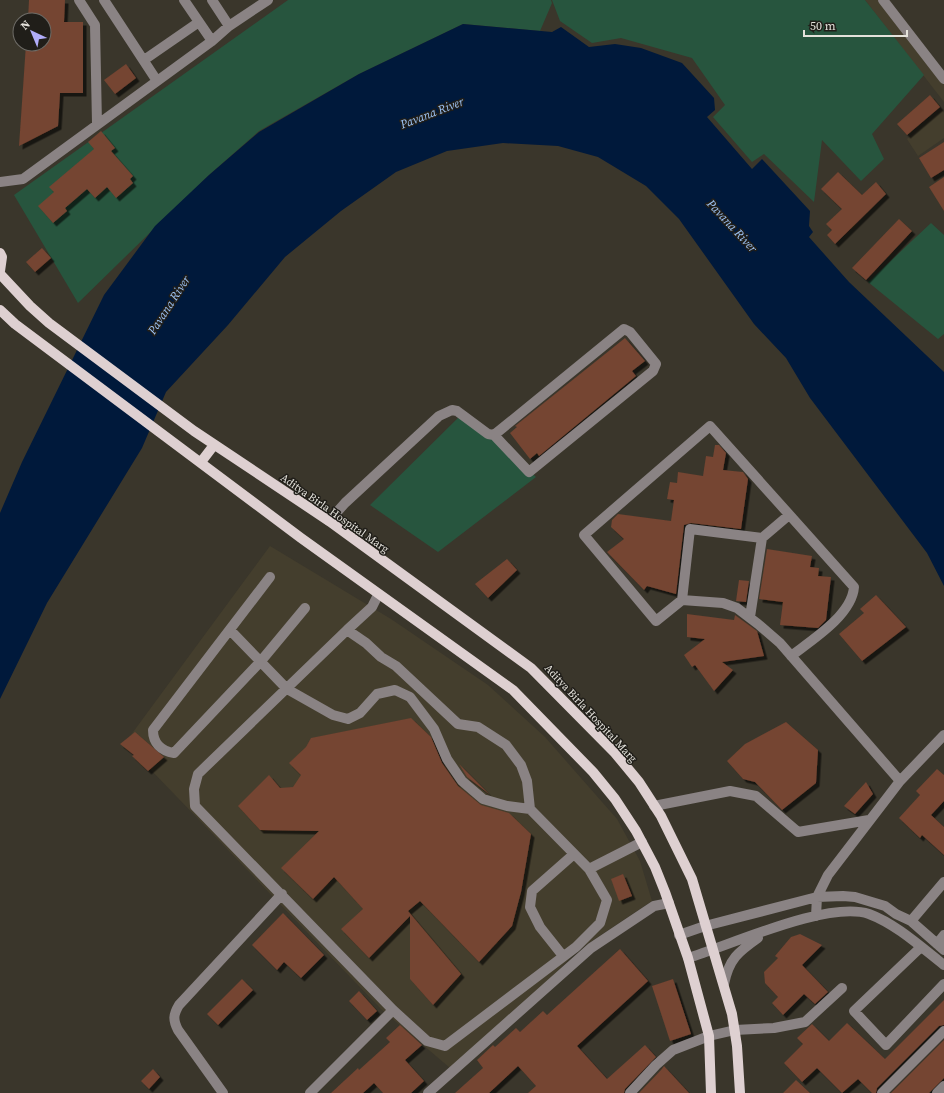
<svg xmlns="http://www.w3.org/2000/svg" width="944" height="1093" font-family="'Source Serif 4',serif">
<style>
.built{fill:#443e2d}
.green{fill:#27553e}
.water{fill:#00193b}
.building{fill:#744431;filter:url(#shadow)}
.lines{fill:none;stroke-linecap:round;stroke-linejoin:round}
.minor{stroke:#8a8384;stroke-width:10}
.major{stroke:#ded0d1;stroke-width:10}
.labels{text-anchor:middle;stroke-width:3;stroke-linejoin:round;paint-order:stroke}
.street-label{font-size:11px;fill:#e4e2db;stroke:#201e19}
.water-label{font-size:12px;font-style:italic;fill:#9dc3f5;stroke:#201e19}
</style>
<defs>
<filter id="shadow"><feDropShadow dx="3.5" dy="3.5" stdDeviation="0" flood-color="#0009"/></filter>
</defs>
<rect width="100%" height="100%" fill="#3a362b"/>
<path class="built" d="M 865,0 L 883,0 L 944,80 L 944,102 Z
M 942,110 L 944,113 L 944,138 L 918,156 L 907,139 Z
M 270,546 L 391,619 L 488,685 L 545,737 L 617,819 L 640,861 L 652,901 L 577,951 L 457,1074 L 381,1009 L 125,743 Z"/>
<path class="green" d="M 288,0 L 551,0 L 552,3 L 540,31 L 463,24 L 359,74 L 259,131 L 209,175 L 78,303 L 14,195 Z
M 552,0 L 865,0 L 924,75 L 872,134 L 884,159 L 861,181 L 822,140 L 814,202 L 764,154 L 752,162 L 713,117 L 725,105 L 692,58 L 621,38 L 592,43 L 560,21 Z
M 931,223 L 944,235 L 944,334 L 938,339 L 868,282 Z
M 465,411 L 536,477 L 438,552 L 370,505 Z"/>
<path class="water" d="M 463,24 L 552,32 L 561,27 L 589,47 L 615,44 L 641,48 L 682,63 L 714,98 L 715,110 L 707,117 L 752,169 L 762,159 L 810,211 L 809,226 L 813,232 L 809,237 L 849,282 L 944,372 L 944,586 L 927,553 L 810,398 L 786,358 L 754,324 L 679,219 L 646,186 L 598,157 L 558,146 L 503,143 L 447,151 L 396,172 L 341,211 L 285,257 L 228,325 L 166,392 L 142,448 L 47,603 L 0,699 L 0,513 L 22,462 L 104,295 L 155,226 L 209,175 L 259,132 L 359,74 Z"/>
<path class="building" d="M 29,0 L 65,0 L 64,22 L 83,22 L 83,93 L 60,93 L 58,126 L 19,146 L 26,44 L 44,44 L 44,20 L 28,20 Z
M 126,64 L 136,78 L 115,94 L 104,80 Z
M 930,95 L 940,107 L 907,135 L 897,124 Z
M 101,131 L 115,148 L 111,151 L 133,176 L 130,179 L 133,183 L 116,198 L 107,187 L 95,198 L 87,189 L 65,208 L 67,211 L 53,223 L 38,206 L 54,192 L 49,187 L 94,149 L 88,142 Z
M 944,142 L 944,170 L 931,178 L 919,158 Z
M 838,172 L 862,195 L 876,182 L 886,194 L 835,244 L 827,235 L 832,230 L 826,224 L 842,209 L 821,189 Z
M 944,177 L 944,211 L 929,187 Z
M 899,219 L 912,231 L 866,280 L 852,268 Z
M 42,248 L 51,258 L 35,272 L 26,262 Z
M 625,338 L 645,361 L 632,371 L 636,376 L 539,456 L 537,453 L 530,459 L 510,433 L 517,427 L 515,426 Z
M 715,445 L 719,445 L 726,453 L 723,470 L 743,472 L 748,479 L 741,529 L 691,523 L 684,525 L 676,594 L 647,586 L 644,590 L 607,552 L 624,539 L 611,527 L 612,520 L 618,514 L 671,521 L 674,500 L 667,499 L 670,482 L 677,483 L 678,472 L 703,476 L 706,456 L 713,457 Z
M 767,549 L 812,556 L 810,567 L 819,568 L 818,576 L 831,577 L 826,620 L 818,628 L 780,625 L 783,602 L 759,599 Z
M 507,559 L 517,570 L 488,598 L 475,584 Z
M 739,580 L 749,581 L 746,602 L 736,601 Z
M 876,595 L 906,627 L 862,661 L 839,634 L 864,613 L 860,609 Z
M 687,614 L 734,620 L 735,615 L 757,631 L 764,656 L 722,662 L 733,670 L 714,691 L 695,665 L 692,667 L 684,655 L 705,639 L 687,637 Z
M 411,718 L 431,737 L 442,763 L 458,786 L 481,805 L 509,813 L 531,834 L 521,892 L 512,926 L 479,962 L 420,901 L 408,911 L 461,974 L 433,1005 L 410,979 L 410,916 L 369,958 L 341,929 L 363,909 L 334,877 L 313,899 L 281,868 L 319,831 L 260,830 L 238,806 L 269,775 L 280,788 L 293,787 L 301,775 L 289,763 L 306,747 L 311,738 Z
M 786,722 L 818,750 L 816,783 L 782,810 L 755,782 L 743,779 L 727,761 L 745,744 Z
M 135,732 L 164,757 L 148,771 L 132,756 L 134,755 L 120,744 Z
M 459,764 L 489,794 L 467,777 Z
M 937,769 L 944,775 L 944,801 L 931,815 L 944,827 L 944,855 L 922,835 L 920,838 L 899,818 L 920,795 L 916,791 Z
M 866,782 L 873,794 L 855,814 L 844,806 Z
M 623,874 L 632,896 L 619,901 L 611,879 Z
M 283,913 L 324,955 L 301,978 L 284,962 L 277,970 L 252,945 Z
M 800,934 L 822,945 L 802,965 L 828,992 L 815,1004 L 804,994 L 783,1015 L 772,1003 L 778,997 L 765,983 L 764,972 L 778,958 L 775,956 L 791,937 Z
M 620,949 L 648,981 L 577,1046 L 607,1079 L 645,1045 L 656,1057 L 625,1089 L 624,1093 L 528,1093 L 536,1086 L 518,1066 L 489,1093 L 455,1093 L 483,1068 L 477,1060 L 493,1045 L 495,1047 L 516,1028 L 520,1032 L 543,1011 L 547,1015 Z
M 242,979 L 253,990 L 218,1025 L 207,1014 Z
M 673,979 L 691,1034 L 670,1041 L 652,986 Z
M 359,991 L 377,1011 L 367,1020 L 349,1001 Z
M 944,1000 L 944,1025 L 939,1026 L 877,1088 L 876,1093 L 872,1093 L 858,1079 L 842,1093 L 817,1068 L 802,1082 L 784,1063 L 803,1044 L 797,1038 L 812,1024 L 829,1041 L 847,1023 L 885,1059 Z
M 400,1025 L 422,1045 L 405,1060 L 424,1081 L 411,1093 L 383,1093 L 374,1083 L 363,1093 L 331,1093 L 358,1068 L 359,1070 L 390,1042 L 386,1038 Z
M 944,1040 L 944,1078 L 929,1093 L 891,1093 Z
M 664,1066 L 689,1093 L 639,1093 L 661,1070 Z
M 153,1069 L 160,1077 L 149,1089 L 141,1081 Z
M 796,1080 L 810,1093 L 783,1093 Z"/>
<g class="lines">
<path class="minor" d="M 79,0 L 95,25 L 97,124
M 104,0 L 157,81
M 184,0 L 212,41
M 212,0 L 229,26
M 883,0 L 944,79
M 144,60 L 199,22
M 0,182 L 23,179 L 212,41 L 229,26 L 268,0
M 329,521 L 345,503 L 439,416 L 452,410 L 457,411 L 488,434 L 494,435 L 624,329 L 630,332 L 656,364 L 653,371 L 529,472 L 494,435
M 270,577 L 153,730 C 153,743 161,751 174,753 L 261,661 L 305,608
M 378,595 L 372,607 L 347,630 L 198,774 L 194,789 L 195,806 L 393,1010 L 427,1041 L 445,1046 L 576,947 L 600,923 L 607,900 L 589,869
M 682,600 L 690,529 L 762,538 L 789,515
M 750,617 L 762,538
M 230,630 L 287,689 L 333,715 L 348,719 L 360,713 L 377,694 L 395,690 L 410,697 L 434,729 L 447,759 L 462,781 L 483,799 L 507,806 L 530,809 L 589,869 L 642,842
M 347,630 L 366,643 L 381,657 L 396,666 L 458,724 L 478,727 L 506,745 L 521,765 L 527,781 L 530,809
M 791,656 C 812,640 852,615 854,587 L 710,426 L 584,535 L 656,621 L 682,600 L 723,603 L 737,608 L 758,624 L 780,643 L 900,781
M 654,806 L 730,791 L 756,796 L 798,832 L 869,820
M 816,916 L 817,897 L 828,875 L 900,781 L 944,735
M 911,921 L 944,882
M 679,935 L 705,926 L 817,897 L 843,896 L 855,897 L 885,906 L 896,914 L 911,921 L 944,950
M 937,944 L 944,935
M 921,947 L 854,1011 L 886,1045 L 944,984
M 563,956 L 540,927 L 530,907 L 532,891 L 574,854
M 688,958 C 731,945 828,900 869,914 C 896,924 921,947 944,965
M 724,984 C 729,959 738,952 758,938
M 223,1093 L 178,1030 C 173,1020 173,1015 179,1005 L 282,894
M 310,1093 L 393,1010
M 428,1093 L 591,948 L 654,906 L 669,903
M 630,1093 L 656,1065 L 673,1050 L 709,1036 L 735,1030 L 774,1028 L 805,1022 L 842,988
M 882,1093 L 944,1031
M 937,1093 L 944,1086"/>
<path class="major" d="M 0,253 L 2,257 L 0,271
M 0,274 L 30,306 L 49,323 L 194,431 L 329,521 L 531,668 L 615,753 L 639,782 L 661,816 L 692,879 L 732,1014 L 737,1046 L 740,1093
M 0,310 L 15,324 L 301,538 L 513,690 L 593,772 L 615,799 L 636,831 L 655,867 L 665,892 L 688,958 L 709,1036 L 711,1093
M 201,462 L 214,445"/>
</g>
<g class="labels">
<g class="street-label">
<text transform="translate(335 513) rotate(35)" y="4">Aditya Birla Hospital Marg</text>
<text transform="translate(591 713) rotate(47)" y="4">Aditya Birla Hospital Marg</text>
</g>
<g class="water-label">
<text transform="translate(432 113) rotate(-21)" y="4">Pavana River</text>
<text transform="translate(732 226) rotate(47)" y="4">Pavana River</text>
<text transform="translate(169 305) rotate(-57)" y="4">Pavana River</text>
</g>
</g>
<g transform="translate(32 32) rotate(316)"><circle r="19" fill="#201e19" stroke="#6e6c67"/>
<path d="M0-3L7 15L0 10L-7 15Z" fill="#b1adfa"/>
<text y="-6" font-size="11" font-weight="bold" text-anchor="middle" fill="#e4e2db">N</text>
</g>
<path d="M804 30v6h103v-6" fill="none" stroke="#e4e2db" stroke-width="2"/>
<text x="810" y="30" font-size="12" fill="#e4e2db" stroke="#201e19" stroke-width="3" paint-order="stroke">50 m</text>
</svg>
